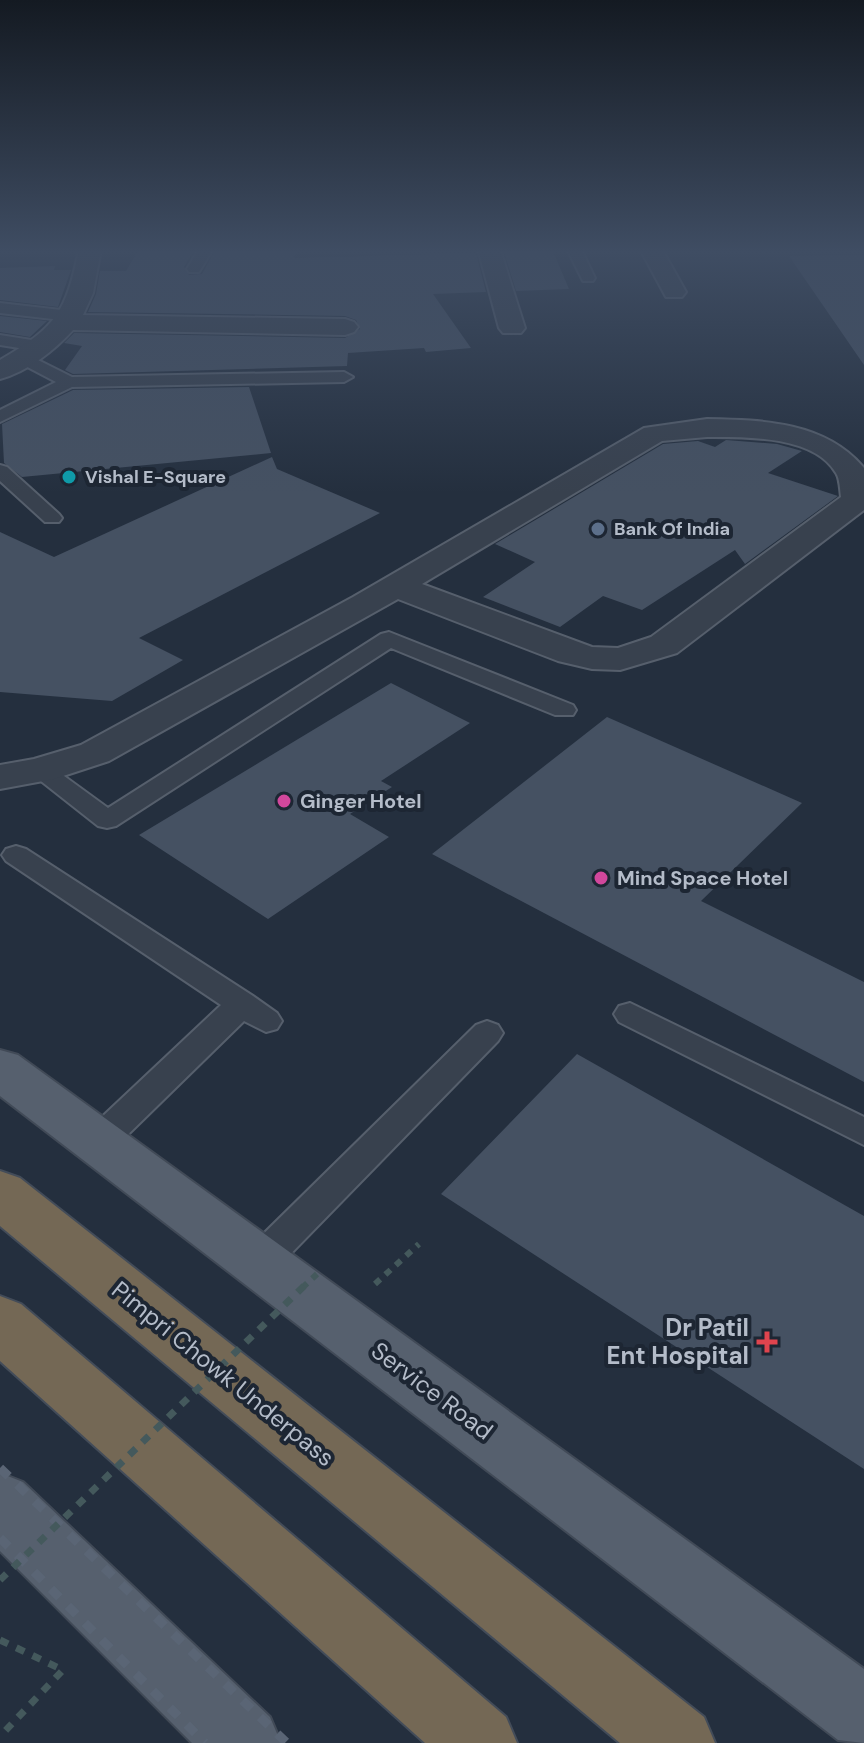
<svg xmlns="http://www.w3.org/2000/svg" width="864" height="1743" font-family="'DM Sans',sans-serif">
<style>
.building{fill:#455162}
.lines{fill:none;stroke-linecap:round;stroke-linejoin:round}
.lane-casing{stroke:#565f6c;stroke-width:4}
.street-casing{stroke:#565f6c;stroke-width:4}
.primary-casing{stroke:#414a57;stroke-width:4}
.highway-casing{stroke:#434c59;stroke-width:4}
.path-far1{stroke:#44595c;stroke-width:6;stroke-dasharray:7 7;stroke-linecap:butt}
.path{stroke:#44595c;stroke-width:7;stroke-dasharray:9 9;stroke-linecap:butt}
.lane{fill:#38414e;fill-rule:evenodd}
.street{fill:#38414e;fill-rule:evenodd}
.primary{fill:#56606e;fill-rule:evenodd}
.highway{fill:#746855;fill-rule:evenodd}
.rail{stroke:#5a6575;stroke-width:9;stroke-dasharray:12 12;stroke-linecap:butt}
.path-bridge-far1{stroke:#44595c;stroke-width:6;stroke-dasharray:7 7;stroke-linecap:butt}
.path-bridge{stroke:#44595c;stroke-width:7;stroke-dasharray:9 9;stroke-linecap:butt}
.culture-dot{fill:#0f9aa8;stroke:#1d2633;stroke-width:3}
.service-dot{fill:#5c6f8a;stroke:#1d2633;stroke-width:3}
.hotel-dot{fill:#d1479c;stroke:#1d2633;stroke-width:3}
.health-dot{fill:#e0444e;stroke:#1d2633;stroke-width:3}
.labels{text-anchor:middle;stroke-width:8;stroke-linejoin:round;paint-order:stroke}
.far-poi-label{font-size:18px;font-weight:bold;fill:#b4bcc9;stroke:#1d2633;text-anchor:start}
.poi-label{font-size:20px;font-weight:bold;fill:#b4bcc9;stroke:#1d2633;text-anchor:start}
.near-poi-label{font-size:24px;font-weight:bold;fill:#b4bcc9;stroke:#1d2633;text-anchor:end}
.near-street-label{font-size:24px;fill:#b4bcc9;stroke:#1d2633}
</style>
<rect width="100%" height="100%" fill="#242f3e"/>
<path class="building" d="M 139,249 L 195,249 L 184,267 L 189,275 L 202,274 L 216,249 L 285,249 L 296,251 L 294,258 L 476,253 L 486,292 L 433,294 L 471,348 L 426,352 L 424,348 L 348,353 L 347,366 L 73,374 L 65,370 L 82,346 L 64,343 L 74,333 L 345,338 L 360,329 L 356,320 L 345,316 L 88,312 L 96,294 L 100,271 L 126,271 Z
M 508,249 L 552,249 L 569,289 L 516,291 L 504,252 L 509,252 Z
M 864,255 L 864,365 L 789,256 Z
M 55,266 L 54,270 L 71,270 L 58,307 L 0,300 L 0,268 Z
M 0,316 L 47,321 L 30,337 L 0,332 Z
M 249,387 L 271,453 L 22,477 L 4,463 L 2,424 L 73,390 Z
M 726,440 L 777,444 L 802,451 L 768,473 L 838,496 L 745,564 L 735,550 L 642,610 L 603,596 L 560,627 L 483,597 L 535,562 L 495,544 L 663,444 L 698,441 L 715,447 Z
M 272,457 L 277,469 L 380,513 L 139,638 L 183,660 L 112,701 L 0,692 L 0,532 L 54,557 Z
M 391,683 L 470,723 L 381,781 L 392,787 L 350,814 L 389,837 L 268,919 L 139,835 Z
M 607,717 L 802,803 L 701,901 L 864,982 L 864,1082 L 432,854 Z
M 577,1054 L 864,1216 L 864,1469 L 441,1194 Z"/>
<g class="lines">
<g class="lane-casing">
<path id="lane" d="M 199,249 L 213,249 L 199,272 L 189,272 L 187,269 Z
M 567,249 L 581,249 L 595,278 L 593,281 L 583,281 Z
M 0,303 L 70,311 L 78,316 L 70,321 L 0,313 Z
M 0,335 L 38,341 L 46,346 L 38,351 L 0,345 Z
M 22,352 L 72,377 L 344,372 L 353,377 L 344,382 L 72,387 L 0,422 L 0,410 L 56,382 L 16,361 L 14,357 Z
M 0,465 L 7,467 L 59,514 L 62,518 L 59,522 L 45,522 L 0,481 Z
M 389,632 L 573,705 L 576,710 L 573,715 L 555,715 L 391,648 L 116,826 L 107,828 L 98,826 L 27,770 L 31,765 L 49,765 L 108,808 L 381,634 Z
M 16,846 L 26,849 L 253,996 L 277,1013 L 282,1021 L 277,1029 L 266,1032 L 244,1021 L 110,1152 L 98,1156 L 86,1152 L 81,1142 L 86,1132 L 221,1005 L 6,861 L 2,855 L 6,849 Z
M 630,1003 L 864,1117 L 864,1145 L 619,1022 L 614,1014 L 619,1006 Z
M 487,1021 L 498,1025 L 503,1033 L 498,1041 L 272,1273 L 259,1278 L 246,1273 L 241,1262 L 246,1251 L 476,1025 Z"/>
</g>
<g class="street-casing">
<path id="street" d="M 79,249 L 101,249 L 93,293 L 83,315 L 345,319 L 354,322 L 358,327 L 354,332 L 345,335 L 73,330 C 55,350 27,372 0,379 L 0,360 C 56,327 66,313 79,249 Z
M 478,249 L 500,249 L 525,328 L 521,333 L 503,333 L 499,328 Z
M 640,249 L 662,249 L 686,292 L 682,297 L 666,297 Z
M 707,419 C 764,420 826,422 864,468 L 864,510 L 677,653 L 620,670 L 592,669 L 558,661 L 398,599 L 109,761 L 54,779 L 0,789 L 0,765 L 34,759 L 81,745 L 353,597 L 644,428 ZM 707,437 C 745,437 814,435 836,473 C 840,479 840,490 841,497 L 651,637 L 618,648 L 592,647 L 422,584 L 662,441 Z"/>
</g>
<g class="primary-casing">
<path id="primary" d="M 0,1050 L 18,1055 L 864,1669 L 864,1743 L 838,1740 L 0,1096 Z
M 0,1473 L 23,1482 L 270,1717 L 281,1743 L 192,1743 L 0,1551 Z"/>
</g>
<g class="highway-casing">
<path id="highway" d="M 0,1171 L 20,1178 L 704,1717 L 715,1743 L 620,1743 L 0,1226 Z
M 0,1296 L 21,1304 L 506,1717 L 517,1743 L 425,1743 L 0,1361 Z"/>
</g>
<path class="path-far1" d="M 375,1284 L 419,1244"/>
<path class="path" d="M 0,1640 L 63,1670 L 5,1731"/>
<use href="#lane" class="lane"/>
<use href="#street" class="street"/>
<use href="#primary" class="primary"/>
<use href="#highway" class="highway"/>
<path class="rail" d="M 0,1468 L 287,1743
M 0,1538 L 205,1743"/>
<path class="path-bridge-far1" d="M 302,1288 L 317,1274"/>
<path class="path-bridge" d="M 0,1580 L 304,1286"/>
</g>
<linearGradient id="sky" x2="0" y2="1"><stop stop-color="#141a22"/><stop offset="0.51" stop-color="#3f4d63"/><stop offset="1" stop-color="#3f4d63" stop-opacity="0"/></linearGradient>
<rect width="864" height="493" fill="url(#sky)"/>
<circle class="culture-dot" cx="69" cy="477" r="8"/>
<circle class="service-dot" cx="598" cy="529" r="8"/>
<g class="hotel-dot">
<circle cx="284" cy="801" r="8"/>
<circle cx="601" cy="878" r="8"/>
</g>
<path class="health-dot" d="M763 1330h8v8h8v8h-8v8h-8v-8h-8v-8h8z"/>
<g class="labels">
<g class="far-poi-label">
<text x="85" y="483">Vishal E-Square</text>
<text x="614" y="535">Bank Of India</text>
</g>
<g class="poi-label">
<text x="300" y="808">Ginger Hotel</text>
<text x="617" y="885">Mind Space Hotel</text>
</g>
<g class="near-poi-label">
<text x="749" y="1336">Dr Patil<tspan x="749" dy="28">Ent Hospital</tspan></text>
</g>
<g class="near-street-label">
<text transform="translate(223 1374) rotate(39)" y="8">Pimpri Chowk Underpass</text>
<text transform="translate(432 1391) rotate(37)" y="8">Service Road</text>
</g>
</g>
</svg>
